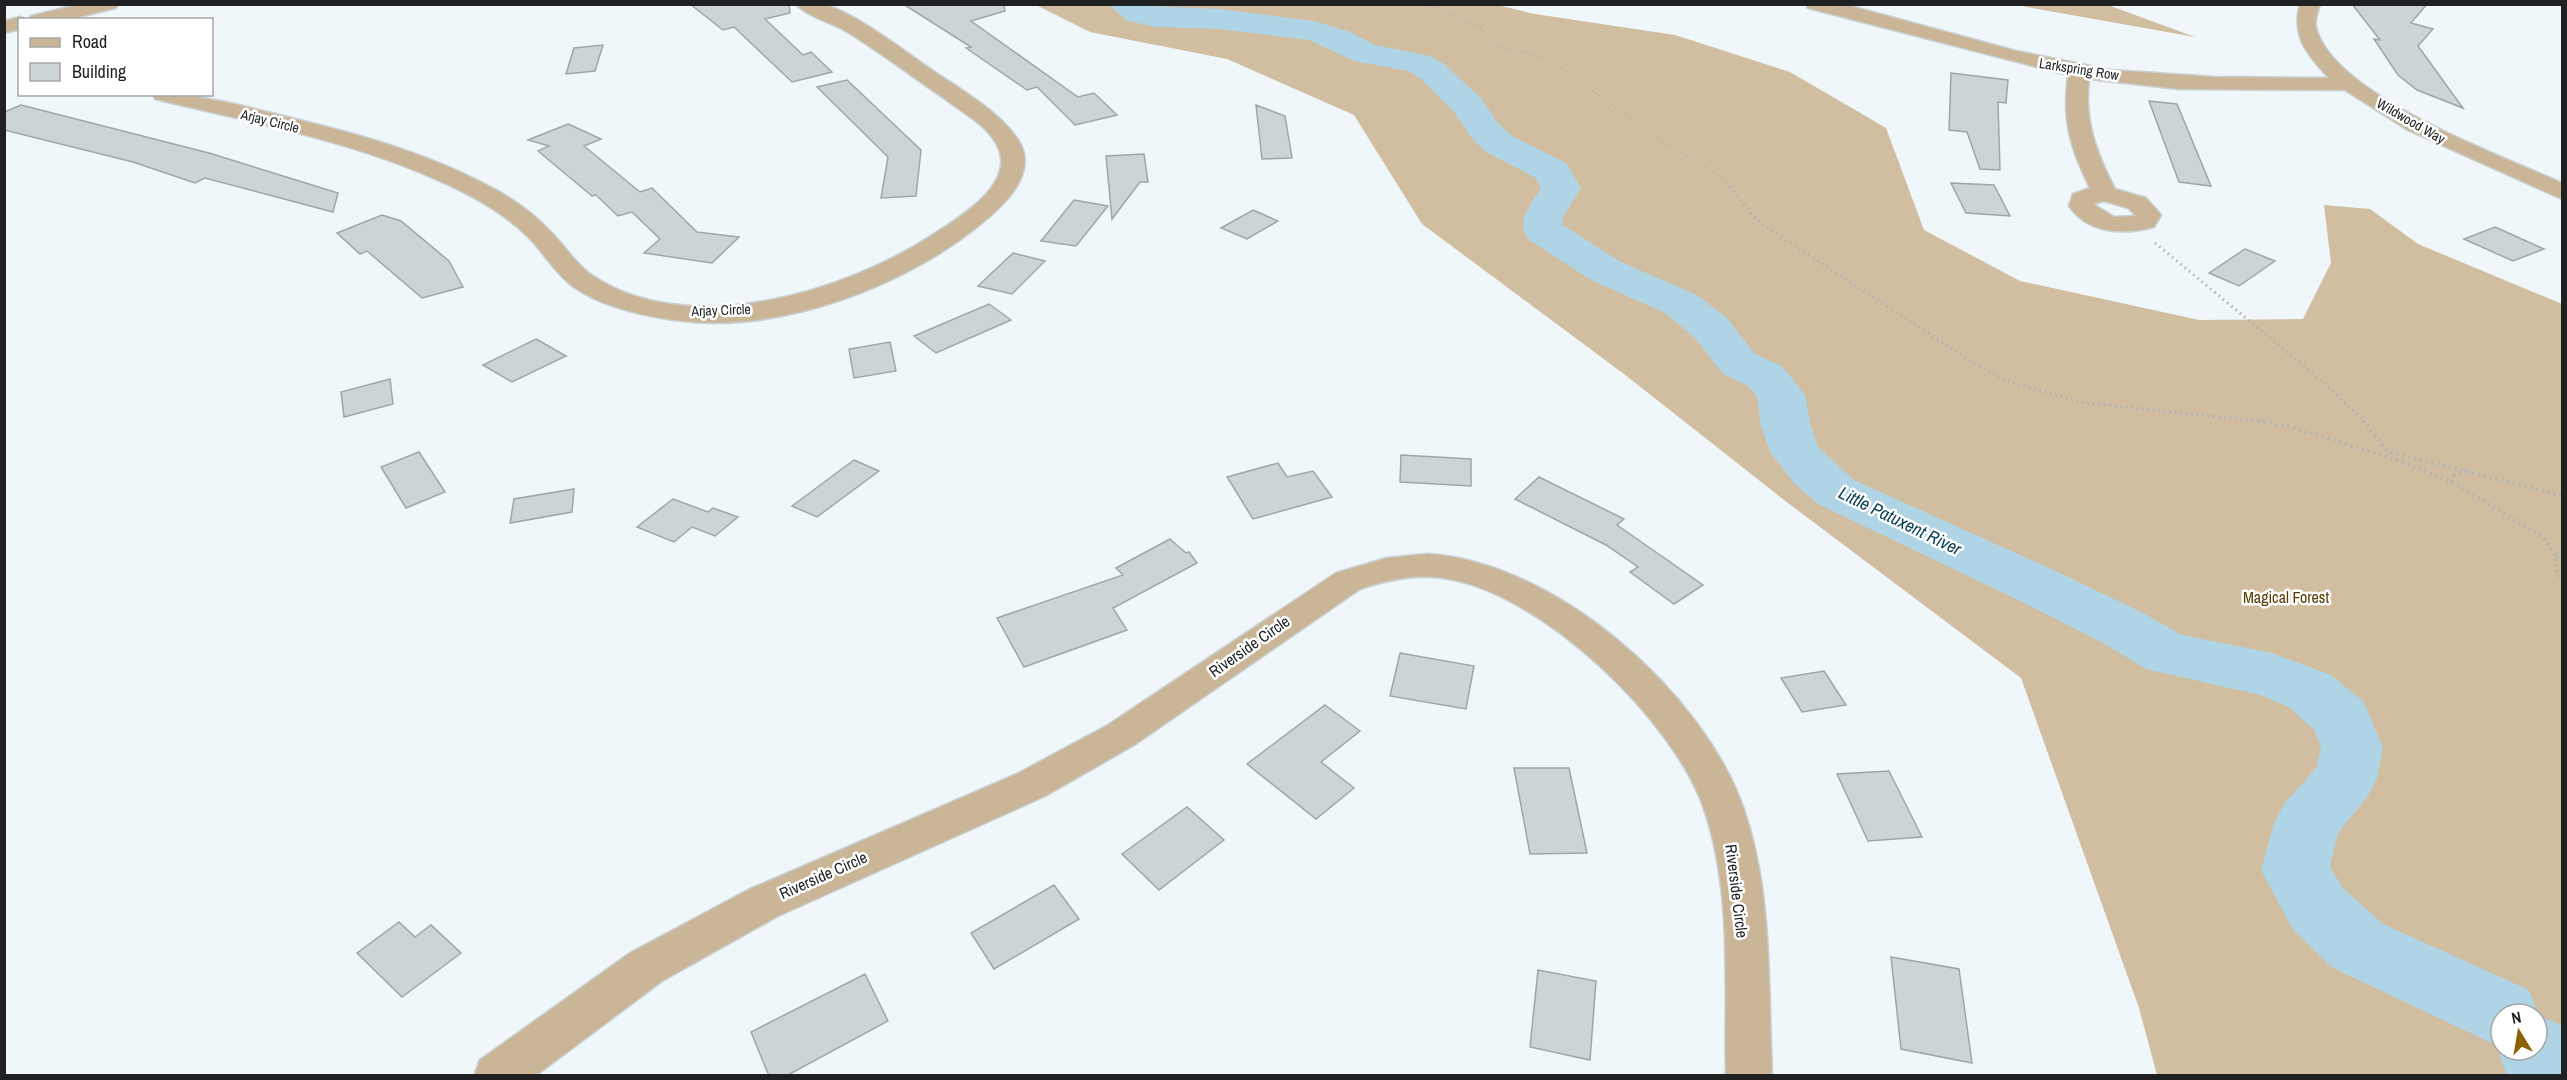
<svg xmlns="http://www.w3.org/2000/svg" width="2567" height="1080" font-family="'Archivo Narrow',sans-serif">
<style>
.forest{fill:#d1bd9f;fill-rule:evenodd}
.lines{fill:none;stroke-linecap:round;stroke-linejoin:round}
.river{fill:#afd4e6;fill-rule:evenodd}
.building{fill:#cdd4d8;stroke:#9ea6a9;stroke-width:1.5}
.street-casing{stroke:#c9d0d3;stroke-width:3}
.path-far2{stroke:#adb3b5;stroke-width:2;stroke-dasharray:1 3;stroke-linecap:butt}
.path-far1{stroke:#adb3b5;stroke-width:3;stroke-dasharray:1.5 4;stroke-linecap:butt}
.path{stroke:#adb3b5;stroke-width:4;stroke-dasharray:1.5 4.5;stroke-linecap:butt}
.street{fill:#cab697;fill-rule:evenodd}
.labels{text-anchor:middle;stroke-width:5;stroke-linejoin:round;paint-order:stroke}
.far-street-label{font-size:14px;fill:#1e2022;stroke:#fff}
.park-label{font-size:16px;fill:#583c04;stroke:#fff}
.street-label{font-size:16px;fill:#1e2022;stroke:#fff}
.water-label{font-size:18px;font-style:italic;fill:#0a3f51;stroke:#fff}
</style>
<rect width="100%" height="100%" fill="#eff7fa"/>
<path class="forest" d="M 1497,5 L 1535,14 L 1675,35 L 1790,72 L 1886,128 L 1924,230 L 2020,281 L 2199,320 L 2303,319 L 2331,263 L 2324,205 L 2370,209 L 2418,244 L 2562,304 L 2562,1075 L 2157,1075 L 2139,1008 L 2021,678 L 1788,503 L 1624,374 L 1422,224 L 1354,115 L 1227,59 L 1090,32 L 1036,5 ZM 2501,1014 L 2537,1014 L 2537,1050 L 2501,1050 Z
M 2017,5 L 2108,5 L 2195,37 L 2032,8 Z"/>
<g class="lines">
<path class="river" d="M 1108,4 L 1219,9 L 1314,21 L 1350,32 L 1375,45 L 1430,56 L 1444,64 L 1481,98 L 1498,123 L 1512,136 L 1566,163 L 1581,188 L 1563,217 L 1563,225 L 1621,262 L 1697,295 L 1727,318 L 1755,354 L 1782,366 L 1805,395 L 1811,426 L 1818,447 L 1854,480 L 2060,573 L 2143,613 L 2182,635 L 2272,653 L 2331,675 L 2364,702 L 2383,748 L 2377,778 L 2368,796 L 2338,833 L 2330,867 L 2343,888 L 2383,924 L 2529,990 L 2539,1016 L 2562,1025 L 2562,1076 L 2507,1076 L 2498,1050 L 2500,1047 L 2333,968 L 2293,930 L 2261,870 L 2274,823 L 2284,804 L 2316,768 L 2321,748 L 2315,731 L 2289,707 L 2260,695 L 2146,669 L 2103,643 L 2020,601 L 1818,504 L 1795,484 L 1770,452 L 1761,426 L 1757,397 L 1748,386 L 1723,374 L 1695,338 L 1665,313 L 1591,280 L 1528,239 C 1515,220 1531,205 1541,188 L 1536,178 L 1486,152 L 1472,139 L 1455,113 L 1420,78 L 1408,71 L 1354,61 L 1309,40 L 1219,29 L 1156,27 L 1137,23 L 1126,20 ZM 2501,1014 L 2537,1014 L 2537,1050 L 2501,1050 Z"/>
</g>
<path class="building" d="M 690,4 L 789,4 L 790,13 L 765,19 L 803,55 L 811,52 L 832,72 L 792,82 L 734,27 L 723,30 Z
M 903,4 L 1004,4 L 1005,11 L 971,21 L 1078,97 L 1094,93 L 1117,115 L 1075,125 L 1037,87 L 1027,90 L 966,48 L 971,47 Z
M 2352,4 L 2427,4 L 2411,23 L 2433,29 L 2418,46 L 2463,108 L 2417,90 L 2398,75 L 2374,39 L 2380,40 Z
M 603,45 L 595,71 L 566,74 L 574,48 Z
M 1951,73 L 2008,80 L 2006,103 L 1998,102 L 2000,170 L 1980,169 L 1967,132 L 1949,130 Z
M 847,80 L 921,150 L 916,196 L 881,198 L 888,157 L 817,87 Z
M 2149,101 L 2177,104 L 2211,186 L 2179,182 Z
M 21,105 L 209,153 L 338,193 L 333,212 L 205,178 L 195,183 L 133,162 L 4,130 L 4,112 Z
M 1256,105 L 1285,116 L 1292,158 L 1262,159 Z
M 568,124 L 601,139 L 584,146 L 640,192 L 652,188 L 697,232 L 739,237 L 712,263 L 644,253 L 660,239 L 632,212 L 618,216 L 596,195 L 592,196 L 538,151 L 549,146 L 528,140 Z
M 1144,154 L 1148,182 L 1140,182 L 1112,219 L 1106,156 Z
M 1951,183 L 1994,185 L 2010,216 L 1966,213 Z
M 1074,200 L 1108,206 L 1076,246 L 1041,241 Z
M 1253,210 L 1278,221 L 1247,239 L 1221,228 Z
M 382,215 L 401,221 L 449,261 L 463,287 L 422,298 L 367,251 L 360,254 L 337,233 Z
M 2495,227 L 2544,249 L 2513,261 L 2464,239 Z
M 2245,249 L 2275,261 L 2239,286 L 2209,273 Z
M 1013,253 L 1045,261 L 1012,294 L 978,286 Z
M 989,304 L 1011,320 L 936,353 L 914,336 Z
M 536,339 L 566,356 L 512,382 L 483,365 Z
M 890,342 L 896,371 L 854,378 L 849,349 Z
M 390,379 L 393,404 L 344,417 L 341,392 Z
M 419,452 L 445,492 L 406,508 L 381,467 Z
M 1401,455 L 1471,459 L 1471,486 L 1400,482 Z
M 854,460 L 879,471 L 817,517 L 792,506 Z
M 1278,463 L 1287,477 L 1313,471 L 1332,497 L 1253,519 L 1227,477 Z
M 1539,477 L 1624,519 L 1617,525 L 1703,585 L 1674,604 L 1630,572 L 1638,567 L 1606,545 L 1515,499 Z
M 574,489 L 572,512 L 510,523 L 514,499 Z
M 673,499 L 708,512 L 713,508 L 738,517 L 715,536 L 692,527 L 674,542 L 637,527 Z
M 1170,539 L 1186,553 L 1189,552 L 1197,563 L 1113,608 L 1127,630 L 1024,667 L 997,618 L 1123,575 L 1116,568 Z
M 1400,653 L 1474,666 L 1466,709 L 1390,696 Z
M 1824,671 L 1846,705 L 1802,712 L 1781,678 Z
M 1325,705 L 1360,731 L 1321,762 L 1354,788 L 1316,819 L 1247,764 Z
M 1514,768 L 1569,768 L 1587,853 L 1530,854 Z
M 1889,771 L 1922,837 L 1868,841 L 1837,774 Z
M 1187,807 L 1224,840 L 1159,890 L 1122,854 Z
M 1054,885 L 1079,919 L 994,969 L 971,933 Z
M 399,922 L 415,937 L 431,925 L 461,953 L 402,997 L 357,953 Z
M 1891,957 L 1959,969 L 1972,1063 L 1901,1049 Z
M 1538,970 L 1596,981 L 1590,1060 L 1530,1047 Z
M 865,974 L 888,1021 L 786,1076 L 769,1076 L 751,1032 Z"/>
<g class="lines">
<g class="street-casing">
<path id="street" d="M 81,4 L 118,4 L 116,8 L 66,20 L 28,20 L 31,16 Z
M 796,4 C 804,4 813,3 821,4 C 849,9 902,49 926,66 C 954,86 1016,119 1024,154 C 1029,180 1005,203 988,218 C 909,286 779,335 674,320 C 640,315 599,306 571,285 C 556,273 546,257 533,242 C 513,220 487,204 461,191 C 365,143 258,124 155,99 L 153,94 C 202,94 243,106 291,118 C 362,135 433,155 498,191 C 517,202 535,215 551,232 C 565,246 576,265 593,276 C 689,340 846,292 934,234 C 962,216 1019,182 996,143 C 985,124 962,112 945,99 C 911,76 879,51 844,30 C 829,22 807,16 796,4 Z
M 1806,4 L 1843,4 L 2016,51 L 2111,70 L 2214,77 L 2329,78 C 2308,55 2291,37 2300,4 L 2320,4 C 2318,11 2314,20 2316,27 C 2332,95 2502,156 2562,183 L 2562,199 L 2408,130 L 2345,90 L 2179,89 L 2089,79 C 2084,121 2096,152 2115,189 L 2146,198 L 2161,215 L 2154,227 C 2124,235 2088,234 2069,206 L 2073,194 L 2090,188 C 2070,147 2062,121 2068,75 L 1808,8 ZM 2104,201 L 2128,208 L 2136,216 L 2114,217 L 2093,204 Z
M 20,17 L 27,20 L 20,20 L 20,29 L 4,33 L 4,21 Z
M 1427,554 C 1554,561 1704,692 1744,810 C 1773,894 1768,988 1772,1076 L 1726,1076 C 1724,988 1733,893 1704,809 C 1674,720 1543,595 1449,579 C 1419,573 1389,579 1360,589 L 1134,745 L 1045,796 L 778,916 L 662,981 L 535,1076 L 474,1076 L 480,1060 L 630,953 L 748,890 L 1017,774 L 1108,725 L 1336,573 L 1387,558 Z"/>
</g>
<path class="path-far2" d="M 1421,4 L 1445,11 L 1481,29 L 1495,46 L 1540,56 L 1560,67 L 1660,140 L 1722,177 L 1731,188"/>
<path class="path-far1" d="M 1730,187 L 1754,217 L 1771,230 L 1978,366 L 2007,381 L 2079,402 L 2266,422
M 2155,243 L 2321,380 L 2365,422"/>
<path class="path" d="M 2258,421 L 2295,428 L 2394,459 L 2452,482 L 2544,538 L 2556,556 L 2555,568 L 2562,579
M 2363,421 L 2394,458
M 2391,452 L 2562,496
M 2452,482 L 2454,475 L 2466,470
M 2556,556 L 2562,553"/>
<use href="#street" class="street"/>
</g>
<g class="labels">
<g class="far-street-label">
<text transform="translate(2079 69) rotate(9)" y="5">Larkspring Row</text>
<text transform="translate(270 121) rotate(14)" y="5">Arjay Circle</text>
<text transform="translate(2411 121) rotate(30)" y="5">Wildwood Way</text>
<text transform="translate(721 310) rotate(-2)" y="5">Arjay Circle</text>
</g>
<g class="park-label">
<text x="2286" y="603">Magical Forest</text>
</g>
<g class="street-label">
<text transform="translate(1249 646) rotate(-35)" y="6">Riverside Circle</text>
<text transform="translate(823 875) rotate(-24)" y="6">Riverside Circle</text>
<text transform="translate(1737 891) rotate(83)" y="6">Riverside Circle</text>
</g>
<g class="water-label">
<text transform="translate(1900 521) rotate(26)" y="6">Little Patuxent River</text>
</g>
</g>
<rect width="2567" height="1080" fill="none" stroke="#1e2022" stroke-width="12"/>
<rect x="18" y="18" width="195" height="78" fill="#ffffff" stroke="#a5a6a7" stroke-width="1.5"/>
<rect x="30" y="38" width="30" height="9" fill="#cab697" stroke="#a5a6a7" stroke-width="1.5"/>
<text x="72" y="48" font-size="18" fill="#1e2022">Road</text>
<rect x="30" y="63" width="30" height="18" fill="#cdd4d8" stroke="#a5a6a7" stroke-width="1.5"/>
<text x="72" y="78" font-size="18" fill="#1e2022">Building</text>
<g transform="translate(2519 1032) rotate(349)"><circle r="28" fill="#ffffff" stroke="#a5a6a7" stroke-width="1.5"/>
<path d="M0-4.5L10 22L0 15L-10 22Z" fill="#8c6104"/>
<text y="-9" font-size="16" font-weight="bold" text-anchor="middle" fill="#1e2022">N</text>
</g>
</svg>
